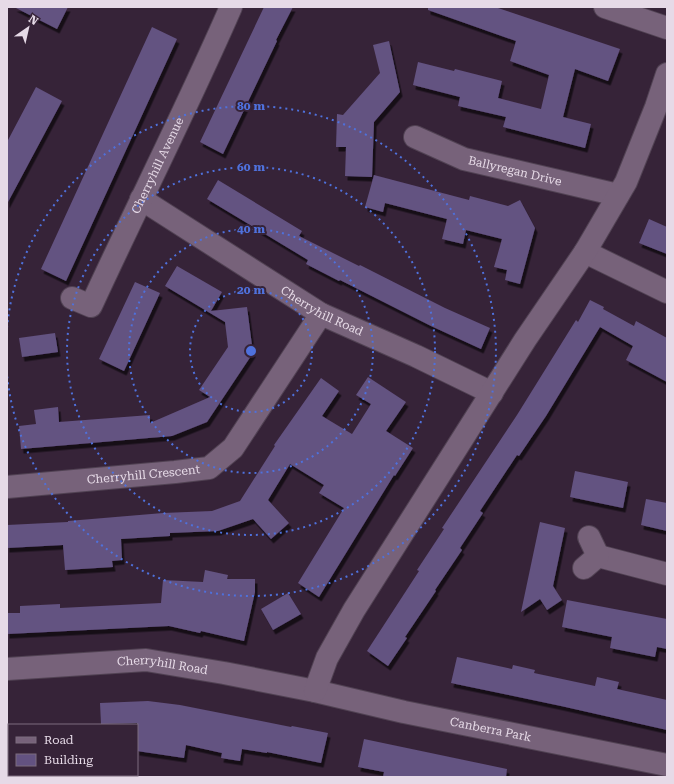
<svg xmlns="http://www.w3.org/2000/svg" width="674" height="784" font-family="'Roboto Serif',serif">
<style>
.building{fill:#635281;filter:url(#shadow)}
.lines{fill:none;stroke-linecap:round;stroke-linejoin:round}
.street-casing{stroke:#514253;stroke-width:24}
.street{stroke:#77627a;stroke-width:22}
.ring{fill:none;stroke:#4f71dc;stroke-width:2;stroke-dasharray:2 4}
.labels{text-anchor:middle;stroke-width:4;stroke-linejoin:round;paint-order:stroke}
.street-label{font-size:12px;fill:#e6dae7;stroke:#362338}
.centre{fill:#4f71dc;stroke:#362338;stroke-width:2}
.ring-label{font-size:12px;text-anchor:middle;font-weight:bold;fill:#4f71dc;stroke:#362338;stroke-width:4;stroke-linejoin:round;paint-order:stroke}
</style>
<defs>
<filter id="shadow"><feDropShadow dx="2.5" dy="4.5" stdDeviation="0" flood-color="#0009"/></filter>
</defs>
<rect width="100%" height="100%" fill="#362338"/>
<path class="building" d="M 14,7 L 68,7 L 57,29 Z
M 264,7 L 293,7 L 276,40 L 277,41 L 223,154 L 200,142 Z
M 428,7 L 495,7 L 620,49 L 608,81 L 575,69 L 563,117 L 591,124 L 585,148 L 503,127 L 506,117 L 458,106 L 460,97 L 413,85 L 418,62 L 454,71 L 455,69 L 502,81 L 498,98 L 541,109 L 549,75 L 510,61 L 516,41 L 428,10 Z
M 152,27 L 177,39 L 66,281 L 41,269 Z
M 389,41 L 400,92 L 374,122 L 372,177 L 345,176 L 346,147 L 336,147 L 337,114 L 343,115 L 380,73 L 373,45 Z
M 36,87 L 62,101 L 7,204 L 7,142 Z
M 374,175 L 469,200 L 470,196 L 508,206 L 520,200 L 535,228 L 520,284 L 505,280 L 507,270 L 494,267 L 502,239 L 466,230 L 463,244 L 442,239 L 447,219 L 385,203 L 383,212 L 365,207 Z
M 218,180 L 302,231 L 299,236 L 359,266 L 360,265 L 445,308 L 490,328 L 481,349 L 431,326 L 340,280 L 339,281 L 306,264 L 308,260 L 207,199 Z
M 649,219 L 667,227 L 667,254 L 639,243 Z
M 177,266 L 222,292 L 211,311 L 247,307 L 253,353 L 207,422 L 172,436 L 21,449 L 19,426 L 36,424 L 34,410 L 58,407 L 59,422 L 150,415 L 150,423 L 210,397 L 199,390 L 228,347 L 225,322 L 165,286 Z
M 135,282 L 160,293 L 124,371 L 99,359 Z
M 590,300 L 604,307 L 603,309 L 634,326 L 636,321 L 667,338 L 667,382 L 626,360 L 633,346 L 600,327 L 546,416 L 519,456 L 517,455 L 480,511 L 483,513 L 460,548 L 462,550 L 435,590 L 436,591 L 405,637 L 407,638 L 388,666 L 367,651 L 419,571 L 417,570 L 444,529 L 442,528 L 517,415 L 576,320 L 578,322 Z
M 55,333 L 58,352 L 22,357 L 19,338 Z
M 368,377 L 406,402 L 386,431 L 413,448 L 395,476 L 394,475 L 319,597 L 298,583 L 344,508 L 319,493 L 324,485 L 290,464 L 268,500 L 289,523 L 271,539 L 253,519 L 218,531 L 170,533 L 170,536 L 121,539 L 122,560 L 112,561 L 113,567 L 65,570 L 63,545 L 7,548 L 7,525 L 68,522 L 68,521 L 163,513 L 212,511 L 240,501 L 275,446 L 274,445 L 321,378 L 339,391 L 322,416 L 352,434 L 371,404 L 356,395 Z
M 575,471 L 628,482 L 623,508 L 570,497 Z
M 646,499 L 667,503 L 667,531 L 641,525 Z
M 540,522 L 565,528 L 553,586 L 562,600 L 547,610 L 540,599 L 521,612 Z
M 205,570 L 228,575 L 227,579 L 255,579 L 255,592 L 244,641 L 201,631 L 200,633 L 169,626 L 7,634 L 7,613 L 20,613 L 20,606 L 60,604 L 60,608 L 161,603 L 163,580 L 203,582 Z
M 288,593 L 301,614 L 273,630 L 261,609 Z
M 567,600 L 667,619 L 667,649 L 657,647 L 655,657 L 610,648 L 612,637 L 562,627 Z
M 457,657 L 512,669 L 513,665 L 535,670 L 534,673 L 595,686 L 597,677 L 619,682 L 617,689 L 667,700 L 667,730 L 561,706 L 451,683 Z
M 148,701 L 180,705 L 291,727 L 292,726 L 328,733 L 321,763 L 267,752 L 267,753 L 242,749 L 240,761 L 221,758 L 222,753 L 186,745 L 184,758 L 137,751 L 137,723 L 101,724 L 100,703 Z
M 364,739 L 507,769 L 506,777 L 383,777 L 384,772 L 358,767 Z"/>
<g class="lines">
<g class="street-casing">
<g id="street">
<path d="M 605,7 L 667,28"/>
<path id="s1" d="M 415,137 L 464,159 L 618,195"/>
<path id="s2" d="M 141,199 L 321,314 L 416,356 L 492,393"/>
<path d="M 585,252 L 667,292"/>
<path id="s3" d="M 72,298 L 91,306 C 137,206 187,108 231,7"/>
<path id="s4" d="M 7,487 L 175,472 L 209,468 L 233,448 L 321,314"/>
<path d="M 598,556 L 667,574"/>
<path d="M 584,568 L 598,556 L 589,537"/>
<path id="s5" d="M 7,669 L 146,660 L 224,673 L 315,691 L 404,712 L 667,765"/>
<path d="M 315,691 L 327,658 L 354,610 L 525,340 L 585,252 L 626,182 L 656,107 L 667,74"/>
</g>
</g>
<use href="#street" class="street"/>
</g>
<g class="ring">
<circle cx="251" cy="351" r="61"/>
<circle cx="251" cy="351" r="122"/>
<circle cx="251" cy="351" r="184"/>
<path d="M7 328A245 245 0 1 1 7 374"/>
</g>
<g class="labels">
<g class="street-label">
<text dy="4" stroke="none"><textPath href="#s3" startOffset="176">Cherryhill Avenue</textPath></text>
<text dy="4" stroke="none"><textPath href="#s1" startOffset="106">Ballyregan Drive</textPath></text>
<text dy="4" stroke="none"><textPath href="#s2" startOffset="213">Cherryhill Road</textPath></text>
<text dy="4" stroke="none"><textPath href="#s4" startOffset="137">Cherryhill Crescent</textPath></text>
<text dy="4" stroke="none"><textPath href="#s5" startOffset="156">Cherryhill Road</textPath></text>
<text dy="4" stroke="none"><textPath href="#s5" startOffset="491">Canberra Park</textPath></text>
</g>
</g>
<circle cx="251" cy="351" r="6" class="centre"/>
<g class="ring-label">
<text x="251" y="110">80 m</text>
<text x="251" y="171">60 m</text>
<text x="251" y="233">40 m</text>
<text x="251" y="294">20 m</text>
</g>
<rect width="674" height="784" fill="none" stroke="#e6dae7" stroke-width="16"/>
<rect x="8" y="724" width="130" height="52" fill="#362338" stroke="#7c6c7e"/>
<rect x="16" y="737" width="20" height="6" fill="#77627a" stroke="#7c6c7e"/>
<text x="44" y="744" font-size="12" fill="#e6dae7">Road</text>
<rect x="16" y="754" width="20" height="12" fill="#635281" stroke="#7c6c7e"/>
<text x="44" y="764" font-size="12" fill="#e6dae7">Building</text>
<g transform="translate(28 28) rotate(34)" stroke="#362338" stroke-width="3" paint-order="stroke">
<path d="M0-3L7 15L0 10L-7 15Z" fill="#e6dae7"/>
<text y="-6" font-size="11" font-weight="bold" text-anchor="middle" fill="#e6dae7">N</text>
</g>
</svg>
